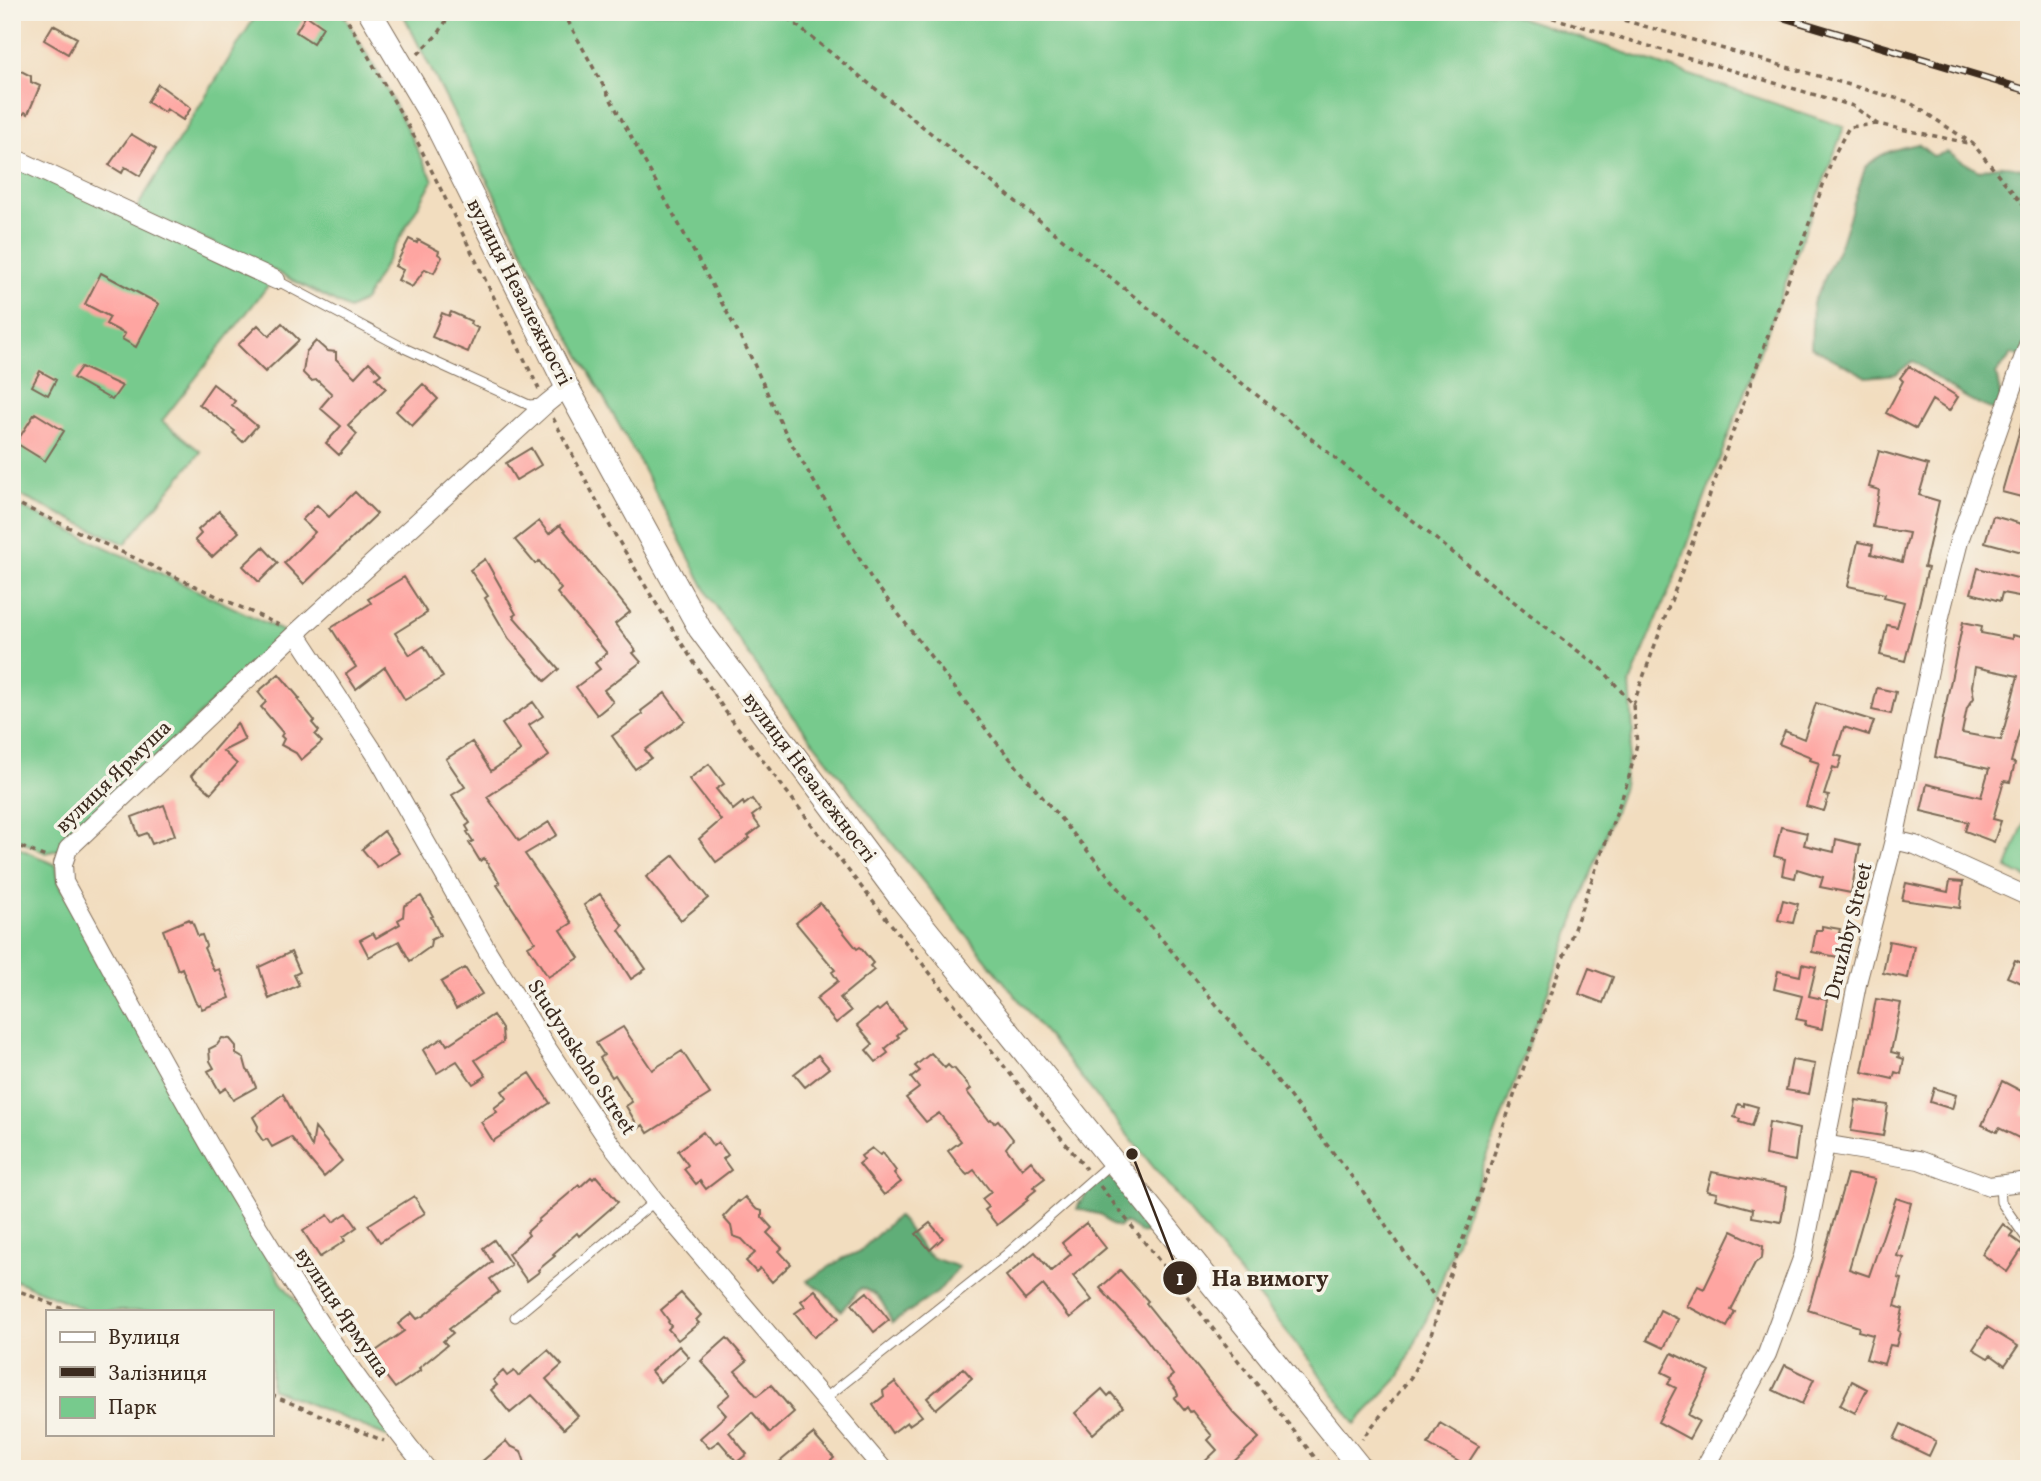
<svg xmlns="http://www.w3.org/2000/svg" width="2041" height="1481" font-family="Vollkorn,serif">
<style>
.green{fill:#77ca8d;stroke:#597a56;stroke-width:2}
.forest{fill:#61ae78;stroke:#4e6c4b;stroke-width:2}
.building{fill:#fea5a1;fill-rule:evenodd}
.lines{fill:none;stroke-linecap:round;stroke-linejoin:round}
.service-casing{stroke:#7b6956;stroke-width:11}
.minor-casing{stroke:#7b6956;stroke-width:20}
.tertiary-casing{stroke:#7b6956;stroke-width:25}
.path{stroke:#7b6956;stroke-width:3.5;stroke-dasharray:5 5;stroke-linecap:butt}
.service{stroke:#fff;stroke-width:9}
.minor{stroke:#fff;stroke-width:18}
.tertiary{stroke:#fff;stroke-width:23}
.rail-casing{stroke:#3b2a1e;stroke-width:8}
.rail{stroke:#f7f3e8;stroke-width:5;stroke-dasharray:16;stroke-linecap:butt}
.labels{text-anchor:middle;stroke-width:7;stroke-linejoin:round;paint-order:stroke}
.street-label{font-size:21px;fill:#3b2a1e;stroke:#f7f3e8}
.leader{fill:none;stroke:#3b2a1e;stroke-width:2.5}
.callout-dot{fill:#3b2a1e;stroke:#f7f3e8;stroke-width:2.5}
.mark-label{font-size:21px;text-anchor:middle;font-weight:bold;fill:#fff}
.callout-label{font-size:23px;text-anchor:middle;font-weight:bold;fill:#3b2a1e;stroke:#f7f3e8;stroke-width:7;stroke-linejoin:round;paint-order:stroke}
</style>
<rect width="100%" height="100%" fill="#f7f3e8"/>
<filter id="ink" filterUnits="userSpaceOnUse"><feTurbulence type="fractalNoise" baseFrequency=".0143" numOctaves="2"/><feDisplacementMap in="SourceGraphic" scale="14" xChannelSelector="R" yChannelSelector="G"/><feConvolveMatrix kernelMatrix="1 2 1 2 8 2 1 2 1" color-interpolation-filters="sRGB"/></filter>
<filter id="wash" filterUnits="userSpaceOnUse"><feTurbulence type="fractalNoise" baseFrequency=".00686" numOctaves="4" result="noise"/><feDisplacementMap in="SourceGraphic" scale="28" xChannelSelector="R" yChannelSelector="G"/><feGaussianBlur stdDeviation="1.57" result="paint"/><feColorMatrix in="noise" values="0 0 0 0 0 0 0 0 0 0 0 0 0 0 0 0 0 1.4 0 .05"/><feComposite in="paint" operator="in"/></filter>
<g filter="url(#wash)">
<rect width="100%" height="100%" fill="#f2ddbf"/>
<path class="green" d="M 258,12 L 342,12 L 382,80 L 433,180 L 364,301 L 349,309 L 261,264 L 136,209 Z
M 402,12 L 1504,12 L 1844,127 L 1681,562 L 1630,683 L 1633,731 L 1622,790 L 1431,1309 L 1400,1376 L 1355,1424 L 1310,1361 L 896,848 L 772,689 L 709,596 L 637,457 L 539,282 Z
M 12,158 L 270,283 L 162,421 L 201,452 L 125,544 L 12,492 Z
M 12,503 L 285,632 L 61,849 L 46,853 L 12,837 Z
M 2029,809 L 2029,879 L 2007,868 Z
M 12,845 L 56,865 L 59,883 L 281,1282 L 399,1433 L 396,1440 L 271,1388 L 271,1311 L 88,1311 L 12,1279 Z"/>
<path class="forest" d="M 1918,144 L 1933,156 L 1947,152 L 1979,171 C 1994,164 2013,164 2029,172 L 2029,359 L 2012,354 L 1996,374 L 2001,398 L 1997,411 C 1965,402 1940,380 1913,361 L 1896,374 L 1867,377 L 1811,347 L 1813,303 L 1841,243 L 1865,168 C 1880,152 1898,148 1918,144 Z
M 1105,1176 L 1116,1182 L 1128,1201 L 1148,1220 L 1151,1225 L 1150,1233 L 1141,1233 L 1125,1222 L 1119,1227 L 1111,1225 L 1102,1215 L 1077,1209 C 1079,1201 1097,1180 1105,1176 Z
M 897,1216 C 911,1228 915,1245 930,1256 C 939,1262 949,1262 958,1267 L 938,1292 L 892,1323 C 884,1305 881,1294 861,1288 L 841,1311 L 823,1291 L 807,1281 L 844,1258 L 859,1252 Z"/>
<g id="blocks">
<path class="building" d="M 306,15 L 323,27 L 313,43 L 296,32 Z
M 53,25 L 77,38 L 68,54 L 44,40 Z
M 19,70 L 31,76 L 31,82 L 40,86 L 28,114 L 25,112 L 22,116 L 12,111 L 12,81 Z
M 158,84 L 191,108 L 183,120 L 166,109 L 164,112 L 147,102 Z
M 131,134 L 156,149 L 140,176 L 125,167 L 122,173 L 109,165 Z
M 409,239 L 417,243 L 418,240 L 439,251 L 438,254 L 442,257 L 434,273 L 425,269 L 412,287 L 398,280 L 403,270 L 395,266 Z
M 101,273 L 159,304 L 136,347 L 122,339 L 125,334 L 106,324 L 110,317 L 85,304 Z
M 451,312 L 471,321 L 470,324 L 478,328 L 468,352 L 432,337 L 442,313 L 449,316 Z
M 282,323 L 299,340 L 265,372 L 238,345 L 258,325 L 269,336 Z
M 316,341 L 327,351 L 336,352 L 336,359 L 355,377 L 369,362 L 381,374 L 376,378 L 386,388 L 348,425 L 357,434 L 339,455 L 326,443 L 341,426 L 320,408 L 332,394 L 317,380 L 311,381 L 303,373 L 306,352 Z
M 1909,366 L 1958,397 L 1949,411 L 1932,400 L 1916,429 L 1886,413 L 1903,381 L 1900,378 Z
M 81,367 L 122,386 L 112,400 L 73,378 Z
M 40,371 L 56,380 L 48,395 L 32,386 Z
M 213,384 L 235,401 L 232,405 L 257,426 L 243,442 L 233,433 L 235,431 L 199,404 Z
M 423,384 L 438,399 L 412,426 L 396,411 Z
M 2025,412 L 2029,412 L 2029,499 L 2002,492 Z
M 35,413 L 64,431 L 45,461 L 16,443 Z
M 531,448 L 541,465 L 516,480 L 506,463 Z
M 1879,451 L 1928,465 L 1919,495 L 1939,501 L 1924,567 L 1928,568 L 1905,661 L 1880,655 L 1887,625 L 1897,627 L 1904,602 L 1884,597 L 1885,594 L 1848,586 L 1858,542 L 1873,545 L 1871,554 L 1902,562 L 1909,533 L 1873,527 L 1879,490 L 1869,487 Z
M 355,492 L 377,514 L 304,584 L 284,563 L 315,532 L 302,520 L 317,505 L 329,517 Z
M 219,511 L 239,532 L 212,557 L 195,540 L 201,534 L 198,530 Z
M 1993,516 L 2029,526 L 2022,552 L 1985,542 Z
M 539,521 L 549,534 L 560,525 L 630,612 L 615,624 L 636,651 L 633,653 L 641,662 L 604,690 L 613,702 L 597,715 L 576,687 L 600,669 L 595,663 L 607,653 L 557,593 L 561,589 L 539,561 L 535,564 L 515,540 Z
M 263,547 L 278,563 L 259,582 L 243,566 Z
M 485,559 L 516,614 L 513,616 L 559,669 L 545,681 L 509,639 L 485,598 L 488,596 L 470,570 Z
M 1978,568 L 2029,581 L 2029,598 L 2002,593 L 2000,601 L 1971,593 Z
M 404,577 L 427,613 L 395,633 L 410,655 L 424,646 L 443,677 L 405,700 L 385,667 L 356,689 L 346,674 L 356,667 L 331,628 L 371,603 L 368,599 Z
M 1963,622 L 1982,626 L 1981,633 L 2012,639 L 2012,635 L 2029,639 L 2029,694 L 2011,762 L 2015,763 L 2010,782 L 2004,781 L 1993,819 L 2001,821 L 1994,842 L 1965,831 L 1968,822 L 1921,811 L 1927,784 L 1981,797 L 1989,769 L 1935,757 ZM 1975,667 L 2018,676 L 2001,740 L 1962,733 L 1967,708 L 1974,698 L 1972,686 Z
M 279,674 L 300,699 L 298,700 L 315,721 L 312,723 L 319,731 L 315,735 L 322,742 L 301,760 L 296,753 L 281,745 L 284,739 L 281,736 L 283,733 L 261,707 L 266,702 L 258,692 Z
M 1877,688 L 1896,692 L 1891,714 L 1872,710 Z
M 665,693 L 685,721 L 645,750 L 651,758 L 635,769 L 612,736 L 643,714 L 641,711 Z
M 533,702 L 543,716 L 529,725 L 549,756 L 487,797 L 519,841 L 549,822 L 557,835 L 525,854 L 572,923 L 561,930 L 579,958 L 548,977 L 528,946 L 535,942 L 497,885 L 500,883 L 484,858 L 480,861 L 469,843 L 473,841 L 467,832 L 469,831 L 466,826 L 470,823 L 452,795 L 465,787 L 446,759 L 472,742 L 491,771 L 521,751 L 502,724 Z
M 1816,703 L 1874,721 L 1869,735 L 1844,727 L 1835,755 L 1842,757 L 1838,769 L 1833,767 L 1824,795 L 1829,796 L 1824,811 L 1806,806 L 1819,763 L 1810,760 L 1811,757 L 1779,744 L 1785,731 L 1804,739 Z
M 237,723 L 245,740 L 223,751 L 237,764 L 211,793 L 191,776 Z
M 709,764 L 724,784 L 716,789 L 733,810 L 743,802 L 744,805 L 752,799 L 760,810 L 752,816 L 760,827 L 748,836 L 750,838 L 716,862 L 699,839 L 721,820 L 689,779 Z
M 164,805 L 175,835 L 152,844 L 147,833 L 139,836 L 132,817 Z
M 1781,827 L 1807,833 L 1804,845 L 1834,852 L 1836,839 L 1860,845 L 1851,893 L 1820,887 L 1823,877 L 1797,869 L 1795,878 L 1782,875 L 1785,859 L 1774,856 Z
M 384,831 L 399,853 L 377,867 L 362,849 Z
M 674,855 L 708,898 L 681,920 L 646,877 Z
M 1950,881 L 1963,882 L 1960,908 L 1902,900 L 1906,883 L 1948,892 Z
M 600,894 L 623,926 L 619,930 L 646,969 L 631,979 L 584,905 Z
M 421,896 L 433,916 L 431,917 L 440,935 L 431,940 L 430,947 L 410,961 L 399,941 L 369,957 L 360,940 L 373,933 L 376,938 L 400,924 L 398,920 L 403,917 L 404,906 Z
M 1783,900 L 1798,904 L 1793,923 L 1778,920 Z
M 820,903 L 857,949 L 860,947 L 873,963 L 870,966 L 874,970 L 840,998 L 851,1011 L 836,1023 L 816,999 L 838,981 L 832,972 L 835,970 L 796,923 Z
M 189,919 L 190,922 L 192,921 L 198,936 L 202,935 L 206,946 L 204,948 L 214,971 L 219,969 L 230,998 L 202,1009 L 200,1004 L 198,1005 L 195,1001 L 182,968 L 178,970 L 163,930 Z
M 1822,926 L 1840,929 L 1839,933 L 1842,934 L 1838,957 L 1812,952 L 1816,930 L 1822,930 Z
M 1889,941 L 1914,946 L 1908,978 L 1883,973 Z
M 291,952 L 300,972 L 294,975 L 299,985 L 269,999 L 259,967 Z
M 2015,960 L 2029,966 L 2029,986 L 2007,977 Z
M 1802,964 L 1816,967 L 1809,996 L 1827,1000 L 1822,1029 L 1805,1025 L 1806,1021 L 1796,1019 L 1802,996 L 1774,989 L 1778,971 L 1800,976 Z
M 465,968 L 482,994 L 456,1009 L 441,982 Z
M 1589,968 L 1613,977 L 1603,1003 L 1579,994 Z
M 1876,999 L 1901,1003 L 1891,1052 L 1899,1054 L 1898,1057 L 1904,1059 L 1901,1074 L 1895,1072 L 1893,1079 L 1862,1072 Z
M 886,1005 L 905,1028 L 897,1035 L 899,1037 L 885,1049 L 888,1053 L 876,1062 L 866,1050 L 873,1044 L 857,1025 L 877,1009 L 879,1011 Z
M 493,1015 L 502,1029 L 503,1042 L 475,1060 L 486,1076 L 473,1084 L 457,1061 L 437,1073 L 423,1050 L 443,1038 L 447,1045 Z
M 623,1027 L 652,1070 L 682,1051 L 710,1094 L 648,1133 L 643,1125 L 639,1128 L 626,1106 L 632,1102 L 615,1075 L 612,1077 L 600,1058 L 604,1055 L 596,1043 Z
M 222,1038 L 230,1039 L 236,1046 L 236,1054 L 244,1059 L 247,1070 L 250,1073 L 256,1087 L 233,1100 L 226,1088 L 220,1092 L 208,1071 L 214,1068 L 210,1061 L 209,1049 L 217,1045 Z
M 931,1053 L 945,1068 L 948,1065 L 952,1069 L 954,1068 L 971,1089 L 967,1092 L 989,1120 L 991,1119 L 994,1123 L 998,1120 L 1013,1139 L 1006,1148 L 1022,1169 L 1031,1161 L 1045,1178 L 1033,1187 L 1036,1190 L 1026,1198 L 1028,1200 L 997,1225 L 985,1210 L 989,1207 L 982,1199 L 991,1192 L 974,1170 L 967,1175 L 965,1173 L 948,1151 L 961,1141 L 939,1113 L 926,1122 L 906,1098 L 919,1088 L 911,1078 L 920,1071 L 915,1066 Z
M 818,1055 L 829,1068 L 805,1087 L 794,1074 Z
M 1792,1060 L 1815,1064 L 1809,1094 L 1786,1090 Z
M 530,1073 L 550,1103 L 493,1141 L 481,1122 L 497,1112 L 494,1108 L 507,1098 L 502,1091 Z
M 2002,1081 L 2029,1095 L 2022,1115 L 2029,1118 L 2029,1143 L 1999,1128 L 1997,1132 L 1982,1125 Z
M 1934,1088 L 1956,1095 L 1952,1109 L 1930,1102 Z
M 283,1094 L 312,1147 L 315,1128 L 342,1161 L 324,1177 L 291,1137 L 272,1147 L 267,1139 L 263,1141 L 257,1132 L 258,1126 L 253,1117 Z
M 1856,1100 L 1888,1105 L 1883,1136 L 1851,1131 Z
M 1744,1103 L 1758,1107 L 1752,1126 L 1739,1122 L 1740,1119 L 1734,1117 L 1738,1104 L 1744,1106 Z
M 1769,1122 L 1799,1129 L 1795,1161 L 1765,1155 Z
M 703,1132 L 713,1146 L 718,1142 L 728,1155 L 723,1159 L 731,1170 L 706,1189 L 700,1181 L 696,1184 L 684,1169 L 688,1165 L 678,1151 Z
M 872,1148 L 880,1155 L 883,1153 L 896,1171 L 894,1173 L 901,1182 L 884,1195 L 859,1164 L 864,1160 L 861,1156 Z
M 1712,1172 L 1787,1187 L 1781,1222 L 1752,1217 L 1753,1209 L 1715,1199 L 1717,1193 L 1707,1191 Z
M 1847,1174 L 1875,1179 L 1849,1269 L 1869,1276 L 1896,1198 L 1911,1203 L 1897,1256 L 1904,1258 L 1898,1278 L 1902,1279 L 1895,1306 L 1903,1309 L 1898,1331 L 1900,1332 L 1896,1346 L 1890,1345 L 1884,1364 L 1866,1359 L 1873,1335 L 1858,1331 L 1859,1327 L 1808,1310 Z
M 596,1176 L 618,1202 L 579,1236 L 577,1233 L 553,1254 L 555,1256 L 538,1270 L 539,1272 L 527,1281 L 508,1254 L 529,1235 L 527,1232 L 539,1221 L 538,1220 L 579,1185 L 580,1187 L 591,1177 L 593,1179 Z
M 414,1196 L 425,1213 L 380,1242 L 368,1225 Z
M 745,1197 L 756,1209 L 762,1211 L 762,1217 L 772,1228 L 767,1233 L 782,1248 L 779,1251 L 791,1264 L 772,1282 L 760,1268 L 756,1272 L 746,1261 L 755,1253 L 742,1239 L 733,1236 L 731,1226 L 723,1217 L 738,1201 L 739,1202 Z
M 347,1213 L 357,1227 L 343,1237 L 345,1241 L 320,1257 L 303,1231 L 328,1215 L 333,1222 Z
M 930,1223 L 943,1238 L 930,1250 L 916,1234 Z
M 1086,1223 L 1106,1248 L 1073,1276 L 1092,1300 L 1070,1318 L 1043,1285 L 1025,1300 L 1006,1276 L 1035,1252 L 1051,1271 L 1071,1254 L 1062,1243 Z
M 2003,1224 L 2013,1232 L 2010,1236 L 2024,1246 L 2007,1272 L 1982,1254 Z
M 1732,1231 L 1763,1246 L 1762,1258 L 1755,1263 L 1731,1310 L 1735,1312 L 1727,1327 L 1687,1306 L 1698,1286 L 1704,1289 Z
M 494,1240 L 511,1265 L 490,1279 L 499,1292 L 449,1329 L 453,1333 L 443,1341 L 447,1345 L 419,1368 L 421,1370 L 395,1388 L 379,1367 L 381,1365 L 373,1353 L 404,1331 L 398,1324 L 412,1313 L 417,1319 L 423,1316 L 492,1262 L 483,1248 Z
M 1120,1270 L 1148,1301 L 1146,1303 L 1233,1412 L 1259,1438 L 1226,1469 L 1197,1469 L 1217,1450 L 1208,1440 L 1212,1436 L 1192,1411 L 1190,1412 L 1187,1407 L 1184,1410 L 1174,1398 L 1178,1395 L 1176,1390 L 1167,1380 L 1173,1375 L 1143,1335 L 1100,1288 Z
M 815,1290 L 839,1318 L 814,1337 L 795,1313 L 805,1306 L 801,1301 Z
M 867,1292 L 889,1320 L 874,1332 L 852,1304 Z
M 681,1293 L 701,1315 L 696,1320 L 699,1323 L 678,1340 L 668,1329 L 671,1326 L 668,1322 L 669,1321 L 661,1310 Z
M 1660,1310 L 1678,1319 L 1664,1348 L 1647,1340 Z
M 1987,1327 L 2018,1346 L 2005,1365 L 1991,1355 L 1988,1358 L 1973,1349 Z
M 727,1338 L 747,1361 L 735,1371 L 757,1396 L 771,1385 L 794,1412 L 770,1433 L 752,1412 L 729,1432 L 747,1454 L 737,1462 L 719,1441 L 709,1448 L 700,1438 L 726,1415 L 717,1405 L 730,1394 L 701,1361 Z
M 679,1346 L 689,1357 L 660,1382 L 651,1371 Z
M 548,1350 L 562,1365 L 546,1379 L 578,1416 L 564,1429 L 532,1395 L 510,1413 L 491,1390 L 497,1385 L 493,1380 L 503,1371 L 507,1376 L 514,1371 L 518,1376 Z
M 1672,1353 L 1710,1372 L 1688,1415 L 1699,1421 L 1689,1439 L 1658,1422 L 1676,1388 L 1668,1384 L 1672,1377 L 1662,1372 Z
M 1785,1365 L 1814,1379 L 1802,1404 L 1773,1390 Z
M 963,1368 L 972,1378 L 936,1409 L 927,1398 Z
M 1852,1381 L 1867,1389 L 1855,1413 L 1840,1405 Z
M 895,1382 L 922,1416 L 909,1425 L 907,1422 L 892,1433 L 873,1405 L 884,1396 L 883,1391 Z
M 1102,1389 L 1108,1396 L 1111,1393 L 1123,1407 L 1093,1434 L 1075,1413 Z
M 1440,1423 L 1479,1446 L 1466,1466 L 1428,1444 Z
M 1901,1424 L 1936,1441 L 1929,1456 L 1894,1439 Z
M 813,1434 L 834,1458 L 822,1469 L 771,1469 Z
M 506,1441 L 510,1446 L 521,1451 L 527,1469 L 473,1469 Z"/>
</g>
</g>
<g filter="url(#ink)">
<use href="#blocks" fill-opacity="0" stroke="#7b6956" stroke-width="2"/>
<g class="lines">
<g class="service-casing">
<path id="service" d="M 276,280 L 404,348 L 529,405 L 542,404
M 2000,1185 L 2001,1202 L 2029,1242
M 515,1317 L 655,1201
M 823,1400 L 1007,1254 L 1112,1162"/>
</g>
<g class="minor-casing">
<path id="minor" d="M 12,157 L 276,280
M 296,633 L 378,758 L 488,952 L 547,1048 L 608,1140 L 655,1201 L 883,1469
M 1894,840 L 1915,845 L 2029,897
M 1824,1144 L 1919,1160 L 1989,1186 L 2029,1181
M 427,1469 C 281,1291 175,1083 64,882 L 63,864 L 68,849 L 296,633 L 546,404 L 567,387
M 1704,1469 L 1767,1354 L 1803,1256 L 1858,979 L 1894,840 L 1941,612 L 1959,541 L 2029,342"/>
</g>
<g class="tertiary-casing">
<path id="tertiary" d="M 370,12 L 434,120 L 567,387 L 700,629 L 899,896 L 1361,1469"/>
</g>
<path class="path" d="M 343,12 L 419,145 L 539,389
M 563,12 L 748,351 L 787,436 L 871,578 L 992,737 L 1242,1035 L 1362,1190 L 1440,1305
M 780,12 L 1538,621 L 1602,669 L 1633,705 L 1637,744 L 1628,781 L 1529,1052 L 1490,1166 L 1446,1285 L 1431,1335 L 1411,1377 L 1362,1439
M 1533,12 L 1853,106 L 1877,124 L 1968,143
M 1595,12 L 1909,102 L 1973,144 L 2029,212
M 418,54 L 439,33 L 451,12
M 553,418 L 611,528 L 652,597 L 725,711 L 816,830 L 1086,1169
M 12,501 L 279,625
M 1633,705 L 1834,155 L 1849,127 L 1877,124
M 12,843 L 48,858
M 1100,1186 L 1324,1469
M 12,1288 L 68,1311
M 271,1395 L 384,1441"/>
<use href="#service" class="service"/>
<use href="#minor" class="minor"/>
<use href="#tertiary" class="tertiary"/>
<g class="rail-casing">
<path id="rail" d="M 1766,12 L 2029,91"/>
</g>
<use href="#rail" class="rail"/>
</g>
</g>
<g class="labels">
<g class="street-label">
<text transform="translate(520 292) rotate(63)" y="7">вулиця Незалежності</text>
<text transform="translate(113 776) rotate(-44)" y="7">вулиця Ярмуша</text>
<text transform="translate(810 777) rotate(53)" y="7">вулиця Незалежності</text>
<text transform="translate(1848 931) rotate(-76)" y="7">Druzhby Street</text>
<text transform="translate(582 1057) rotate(57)" y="7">Studynskoho Street</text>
<text transform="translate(343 1312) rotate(56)" y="7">вулиця Ярмуша</text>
</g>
</g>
<path class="leader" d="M1132 1154L1180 1278"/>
<g class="callout-dot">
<circle cx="1132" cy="1154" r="7"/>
<circle cx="1180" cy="1278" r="18"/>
</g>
<g class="mark-label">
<text x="1180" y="1285">1</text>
</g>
<g class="callout-label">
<text x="1270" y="1286">На вимогу</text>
</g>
<rect width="2041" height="1481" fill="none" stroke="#f7f3e8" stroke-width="42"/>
<rect x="46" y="1310" width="228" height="126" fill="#f7f3e8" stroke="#aca397" stroke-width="2"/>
<rect x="60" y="1332" width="35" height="10" fill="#ffffff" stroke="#aca397" stroke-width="2"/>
<text x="108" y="1344" font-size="21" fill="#3b2a1e">Вулиця</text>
<rect x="60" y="1367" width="35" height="10" fill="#3b2a1e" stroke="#aca397" stroke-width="2"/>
<text x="108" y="1380" font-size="21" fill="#3b2a1e">Залізниця</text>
<rect x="60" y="1397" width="35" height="21" fill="#77ca8d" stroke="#aca397" stroke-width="2"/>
<text x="108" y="1414" font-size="21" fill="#3b2a1e">Парк</text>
</svg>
